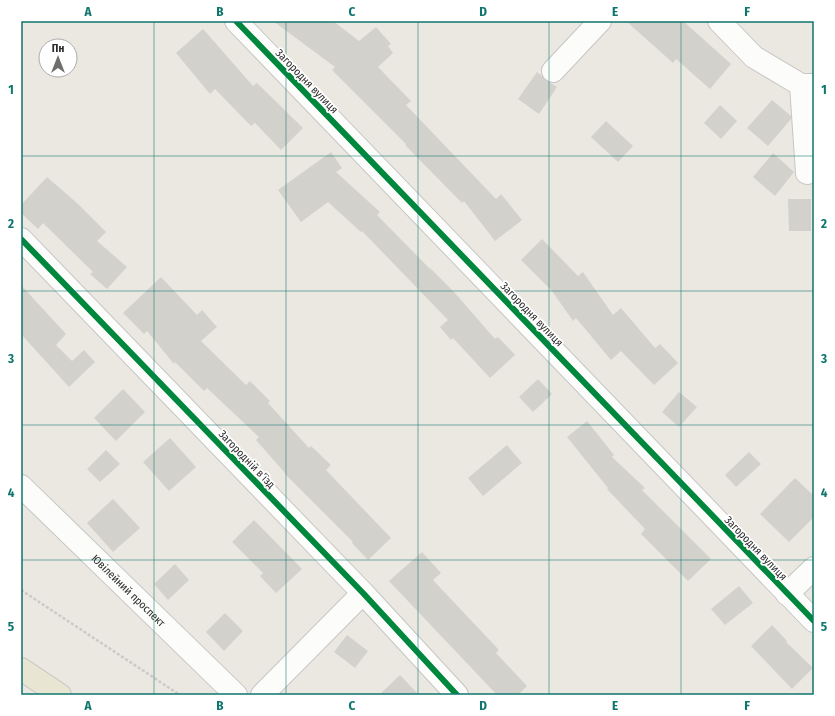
<svg xmlns="http://www.w3.org/2000/svg" width="835" height="716" font-family="'Fira Sans Condensed',sans-serif">
<style>
.building{fill:#d3d1cc}
.lines{fill:none;stroke-linecap:round;stroke-linejoin:round}
.minor-casing{stroke:#c7c6c6;stroke-width:24}
.major-casing{stroke:#c6c5c2;stroke-width:24}
.path{stroke:#cacac9;stroke-width:2.5;stroke-dasharray:3 2;stroke-linecap:butt}
.minor{stroke:#fcfcfa;stroke-width:22}
.major{stroke:#e8e5d3;stroke-width:22}
.cycleway-casing{stroke:#fff;stroke-width:8}
.cycleway{stroke:#00873e;stroke-width:6}
.grid{fill:none;stroke:#0f766e;stroke-width:1;stroke-opacity:0.55}
.labels{text-anchor:middle;stroke-width:3.5;stroke-linejoin:round;paint-order:stroke}
.street-label{font-size:11px;fill:#2c2c2c;stroke:#fff}
.neatline{fill:none;stroke:#0f766e;stroke-width:1.5}
.grid-label{font-size:13px;text-anchor:middle;font-weight:bold;fill:#0f766e}
</style>
<rect width="100%" height="100%" fill="#eae8e1"/>
<path class="building" d="M 273,21 L 333,21 L 359,41 L 376,27 L 391,44 L 388,46 L 393,53 L 378,67 L 411,101 L 406,105 L 496,199 L 501,194 L 522,220 L 495,241 L 464,201 L 462,203 L 405,145 L 406,144 L 332,70 L 335,67 Z
M 626,21 L 683,21 L 731,64 L 710,89 L 676,59 L 673,63 Z
M 203,29 L 253,86 L 257,83 L 303,128 L 281,150 L 255,123 L 251,126 L 215,89 L 210,94 L 176,53 Z
M 537,72 L 542,76 L 545,80 L 557,87 L 539,114 L 518,99 Z
M 772,100 L 791,116 L 791,119 L 768,146 L 747,128 Z
M 720,105 L 737,121 L 721,139 L 704,123 Z
M 606,121 L 633,146 L 618,162 L 591,137 Z
M 331,152 L 342,168 L 336,172 L 380,212 L 377,215 L 429,268 L 430,268 L 454,292 L 495,339 L 498,337 L 515,355 L 490,378 L 453,338 L 451,340 L 440,327 L 448,320 L 362,231 L 361,232 L 328,202 L 301,222 L 278,190 Z
M 773,153 L 794,172 L 775,196 L 753,177 Z
M 47,177 L 78,204 L 106,232 L 97,241 L 127,267 L 107,289 L 90,274 L 93,272 L 43,223 L 38,229 L 21,213 L 21,205 Z
M 788,199 L 811,199 L 811,231 L 789,231 Z
M 542,239 L 578,276 L 583,272 L 613,315 L 621,308 L 655,348 L 660,344 L 678,363 L 654,385 L 621,351 L 611,360 L 576,318 L 573,321 L 552,291 L 521,260 Z
M 161,277 L 197,315 L 202,310 L 217,327 L 201,341 L 246,385 L 250,381 L 270,401 L 268,403 L 309,448 L 311,446 L 331,465 L 326,470 L 391,538 L 368,560 L 352,543 L 353,542 L 284,473 L 285,473 L 256,440 L 259,437 L 207,388 L 204,391 L 175,362 L 174,364 L 147,331 L 144,334 L 123,313 Z
M 21,285 L 66,334 L 56,345 L 72,361 L 84,350 L 95,362 L 69,387 L 21,334 Z
M 538,379 L 552,394 L 533,412 L 519,397 Z
M 123,389 L 145,412 L 116,441 L 94,418 Z
M 679,392 L 697,407 L 679,427 L 662,412 Z
M 587,421 L 614,455 L 612,457 L 645,488 L 642,490 L 711,559 L 688,581 L 641,534 L 645,529 L 607,489 L 608,488 L 567,437 Z
M 170,438 L 196,467 L 169,491 L 143,462 Z
M 507,445 L 522,463 L 483,496 L 468,478 Z
M 106,450 L 120,464 L 100,482 L 87,469 Z
M 749,452 L 761,464 L 736,487 L 725,475 Z
M 795,478 L 814,496 L 814,517 L 789,542 L 760,514 Z
M 113,499 L 140,528 L 113,552 L 87,523 Z
M 254,520 L 302,569 L 276,593 L 260,576 L 263,573 L 232,542 Z
M 422,552 L 441,573 L 433,580 L 499,650 L 496,653 L 527,686 L 518,695 L 497,695 L 389,581 Z
M 175,564 L 189,580 L 168,600 L 154,584 Z
M 739,586 L 753,603 L 725,625 L 711,609 Z
M 225,613 L 243,631 L 224,651 L 206,632 Z
M 772,625 L 787,641 L 786,642 L 813,668 L 792,689 L 751,646 Z
M 347,635 L 368,651 L 355,668 L 334,652 Z
M 400,675 L 419,695 L 379,695 Z"/>
<g class="lines">
<g class="minor-casing">
<g id="minor">
<path d="M 236,21 L 814,621"/>
<path d="M 719,21 L 754,57 L 801,85 L 814,85"/>
<path d="M 553,71 L 600,21"/>
<path d="M 801,85 L 807,173"/>
<path d="M 21,239 L 363,593 L 457,695"/>
<path id="s1" d="M 21,486 L 236,695"/>
<path d="M 787,594 L 814,568"/>
<path d="M 262,695 L 363,593"/>
</g>
</g>
<g class="major-casing">
<path id="major" d="M 21,669 L 60,695"/>
</g>
<path class="path" d="M 21,590 L 180,695"/>
<use href="#minor" class="minor"/>
<use href="#major" class="major"/>
<g class="cycleway-casing">
<path id="cycleway" d="M 236,21 L 814,621
M 21,239 L 363,593 L 457,695"/>
</g>
<use href="#cycleway" class="cycleway"/>
</g>
<path class="grid" d="M 154,21 L 154,695M 286,21 L 286,695M 418,21 L 418,695M 549,21 L 549,695M 681,21 L 681,695M 21,156 L 814,156M 21,291 L 814,291M 21,425 L 814,425M 21,560 L 814,560"/>
<g class="labels">
<g class="street-label">
<text transform="translate(307 81) rotate(46)" y="4">Загородня вулиця</text>
<text transform="translate(532 314) rotate(46)" y="4">Загородня вулиця</text>
<text transform="translate(247 459) rotate(46)" y="4">Загородній вʼїзд</text>
<text transform="translate(756 548) rotate(46)" y="4">Загородня вулиця</text>
<text dy="4" stroke="none"><textPath href="#s1" startOffset="150">Ювілейний проспект</textPath></text>
</g>
</g>
<rect width="835" height="716" fill="none" stroke="#ffffff" stroke-width="44"/>
<g transform="translate(58 58)"><circle r="19" fill="#ffffff" stroke="#ababab"/>
<path d="M0-3L7 15L0 10L-7 15Z" fill="#6e6e6b"/>
<text y="-6" font-size="11" font-weight="bold" text-anchor="middle" fill="#2c2c2c">Пн</text>
</g>
<rect x="22" y="22" width="791" height="672" class="neatline"/>
<g class="grid-label">
<text x="88" y="16">A</text>
<text x="220" y="16">B</text>
<text x="352" y="16">C</text>
<text x="483" y="16">D</text>
<text x="615" y="16">E</text>
<text x="747" y="16">F</text>
<text x="11" y="94">1</text>
<text x="824" y="94">1</text>
<text x="11" y="228">2</text>
<text x="824" y="228">2</text>
<text x="11" y="363">3</text>
<text x="824" y="363">3</text>
<text x="11" y="497">4</text>
<text x="824" y="497">4</text>
<text x="11" y="631">5</text>
<text x="824" y="631">5</text>
<text x="88" y="710">A</text>
<text x="220" y="710">B</text>
<text x="352" y="710">C</text>
<text x="483" y="710">D</text>
<text x="615" y="710">E</text>
<text x="747" y="710">F</text>
</g>
</svg>
